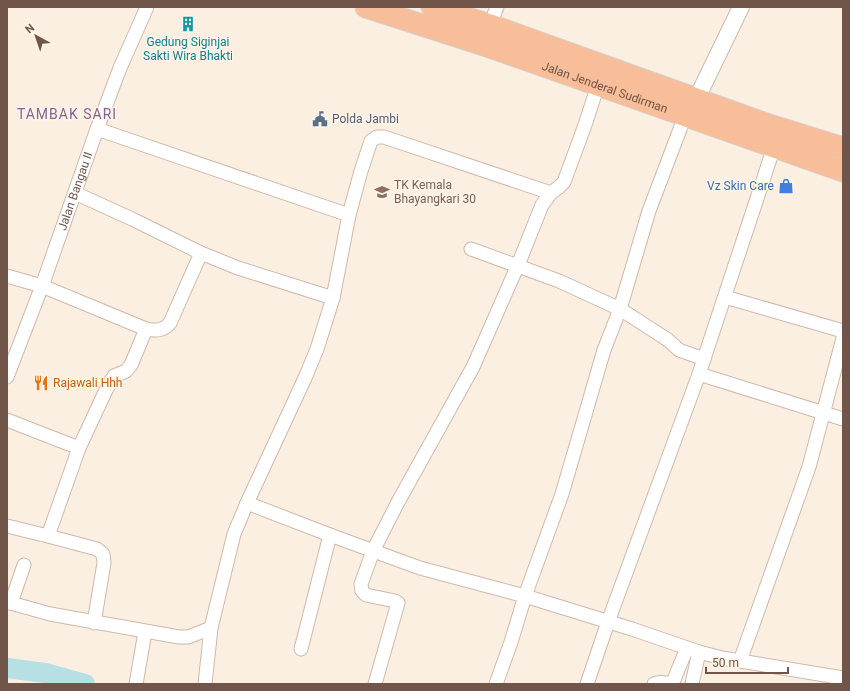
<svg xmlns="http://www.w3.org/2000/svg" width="850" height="691" font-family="Roboto,sans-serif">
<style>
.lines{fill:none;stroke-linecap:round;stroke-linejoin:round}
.river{stroke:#b6e0e4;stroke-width:20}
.minor-casing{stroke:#ceb9ab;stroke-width:15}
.tertiary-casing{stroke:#ceb9ab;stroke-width:18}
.trunk-casing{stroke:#d7cfcc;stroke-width:23}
.minor{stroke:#fff;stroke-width:13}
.tertiary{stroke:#fff;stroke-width:16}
.trunk{stroke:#f7be99;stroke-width:21}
.labels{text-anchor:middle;stroke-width:3;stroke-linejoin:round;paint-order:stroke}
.culture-label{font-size:12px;fill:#0d838f;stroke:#fff4e6}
.street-label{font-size:12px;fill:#715549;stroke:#fff4e6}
.service-label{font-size:12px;fill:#4e5e75;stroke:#fff4e6;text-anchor:start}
.education-label{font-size:12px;fill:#785e54;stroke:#fff4e6;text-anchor:start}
.shop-label{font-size:12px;fill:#366cbe;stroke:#fff4e6;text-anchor:end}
.food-label{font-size:12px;fill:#c56008;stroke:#fff4e6;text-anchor:start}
.quarter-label{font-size:14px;letter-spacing:1px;fill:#826495;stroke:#fff4e6}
</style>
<rect width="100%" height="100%" fill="#fbefe1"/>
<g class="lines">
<path class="river" d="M 7,668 L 45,673 L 85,684"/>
<g class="minor-casing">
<g id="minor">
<path d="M 490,25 L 497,7"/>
<path d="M 97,129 L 349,215"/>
<path d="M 75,193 L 132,219 L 201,253 L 238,268 L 333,298"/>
<path d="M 471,249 L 559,281 L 620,309 L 649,211 L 685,116"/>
<path d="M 7,276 L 42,286 L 146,329 C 156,331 163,331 170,323 L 201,253"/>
<path d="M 725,297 L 843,331"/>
<path d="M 699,374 L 843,419"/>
<path id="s1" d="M 7,377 L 42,286 L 97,129 L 120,68 L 147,7"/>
<path d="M 7,420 L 79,448"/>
<path d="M 247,503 L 330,535 L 420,568 L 525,596 L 632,629 L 699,652 L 722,658 L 843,678"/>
<path d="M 7,526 L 48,536"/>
<path d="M 7,602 L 50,614 L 179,637 L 188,637 L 211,628"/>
<path d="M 11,603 L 24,565"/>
<path d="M 94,623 L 104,563 L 103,554 L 97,549 L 48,536 L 79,448 L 106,390 L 114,376 L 126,371 L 131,365 L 146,329"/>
<path d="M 301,649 L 330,535"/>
<path d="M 740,661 L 809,467 L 843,338"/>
<path d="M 136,684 L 145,632"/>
<path d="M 205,684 L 211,628 L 234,534 L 247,503 L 305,378 L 317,349 L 333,298 L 349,215 L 361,171 L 371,141 L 377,137 L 384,137 L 551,193"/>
<path d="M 375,684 L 398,603 L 395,601 L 366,595 L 362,591 L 361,584 L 373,551 L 398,502 L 473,367 L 518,265 L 542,205 L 551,193 L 559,187 L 564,182 L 585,125 L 598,85"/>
<path d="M 496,684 L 511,642 L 525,596 L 562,494 L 604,350 L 620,309 L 668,340 L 679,350 L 704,359"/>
<path d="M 587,684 L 608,622 L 699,374 L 774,147"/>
<path d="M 654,684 C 660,680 667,685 673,682 L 687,648"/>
<path d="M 692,684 L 699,652"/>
</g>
</g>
<g class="tertiary-casing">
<path id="tertiary" d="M 696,100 L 741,7"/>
</g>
<g class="trunk-casing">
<g id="trunk">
<path id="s2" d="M 366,7 L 484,45 L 843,171"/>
<path d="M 432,7 L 490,25 L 766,124 L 843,148"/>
</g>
</g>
<use href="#minor" class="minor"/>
<use href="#tertiary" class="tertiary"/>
<use href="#trunk" class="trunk"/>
</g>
<defs>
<g id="building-bare" transform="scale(1.2)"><path d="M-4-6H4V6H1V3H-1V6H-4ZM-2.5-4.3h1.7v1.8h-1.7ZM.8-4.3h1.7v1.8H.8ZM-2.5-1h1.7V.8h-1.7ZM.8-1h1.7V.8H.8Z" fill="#0f9aa8" stroke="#fff4e6" stroke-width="2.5" paint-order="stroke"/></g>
<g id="civic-bare" transform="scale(1.2)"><path d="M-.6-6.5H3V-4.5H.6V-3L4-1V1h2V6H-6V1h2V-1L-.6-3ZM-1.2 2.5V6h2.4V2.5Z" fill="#5c6f8a" stroke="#fff4e6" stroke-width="2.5" paint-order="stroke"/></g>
<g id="shop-bare" transform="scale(1.2)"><path d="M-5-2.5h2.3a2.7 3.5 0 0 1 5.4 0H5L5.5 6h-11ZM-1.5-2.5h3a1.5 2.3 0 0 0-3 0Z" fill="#3f7fe0" stroke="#fff4e6" stroke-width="2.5" paint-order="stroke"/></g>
<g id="school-bare" transform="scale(1.2)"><path d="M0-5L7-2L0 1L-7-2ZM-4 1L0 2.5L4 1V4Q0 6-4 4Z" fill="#8d6e63" stroke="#fff4e6" stroke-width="2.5" paint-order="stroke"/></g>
<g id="restaurant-bare" transform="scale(1.2)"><path d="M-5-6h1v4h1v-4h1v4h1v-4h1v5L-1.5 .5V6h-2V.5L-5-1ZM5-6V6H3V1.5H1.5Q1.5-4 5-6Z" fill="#e8710a" stroke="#fff4e6" stroke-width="2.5" paint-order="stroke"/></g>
</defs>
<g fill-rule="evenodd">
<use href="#building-bare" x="188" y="24"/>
<use href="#civic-bare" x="320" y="119"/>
<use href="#shop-bare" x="786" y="186"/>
<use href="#school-bare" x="382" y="192"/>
<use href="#restaurant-bare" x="41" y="383"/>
</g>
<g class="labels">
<g class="culture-label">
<text x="188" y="46">Gedung Siginjai<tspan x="188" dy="14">Sakti Wira Bhakti</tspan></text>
</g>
<g class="street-label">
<text dy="4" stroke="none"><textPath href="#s2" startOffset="252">Jalan Jenderal Sudirman</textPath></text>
<text dy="4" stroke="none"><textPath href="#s1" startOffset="198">Jalan Bangau II</textPath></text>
</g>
<g class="service-label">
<text x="332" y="123">Polda Jambi</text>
</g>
<g class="education-label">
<text x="394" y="189">TK Kemala<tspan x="394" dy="14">Bhayangkari 30</tspan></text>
</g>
<g class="shop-label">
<text x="774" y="190">Vz Skin Care</text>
</g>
<g class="food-label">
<text x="53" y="387">Rajawali Hhh</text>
</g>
<g class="quarter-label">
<text x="67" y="119">TAMBAK SARI</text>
</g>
</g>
<rect width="850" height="691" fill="none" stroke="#715549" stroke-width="16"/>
<g transform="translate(36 36) rotate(320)" stroke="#fff4e6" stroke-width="3" paint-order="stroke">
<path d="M0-3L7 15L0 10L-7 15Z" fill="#715549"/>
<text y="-6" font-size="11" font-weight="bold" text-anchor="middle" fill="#715549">N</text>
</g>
<path d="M706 667v6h82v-6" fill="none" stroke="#715549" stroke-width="2"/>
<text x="712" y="667" font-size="12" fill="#715549" stroke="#fff4e6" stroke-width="3" paint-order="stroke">50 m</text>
</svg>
